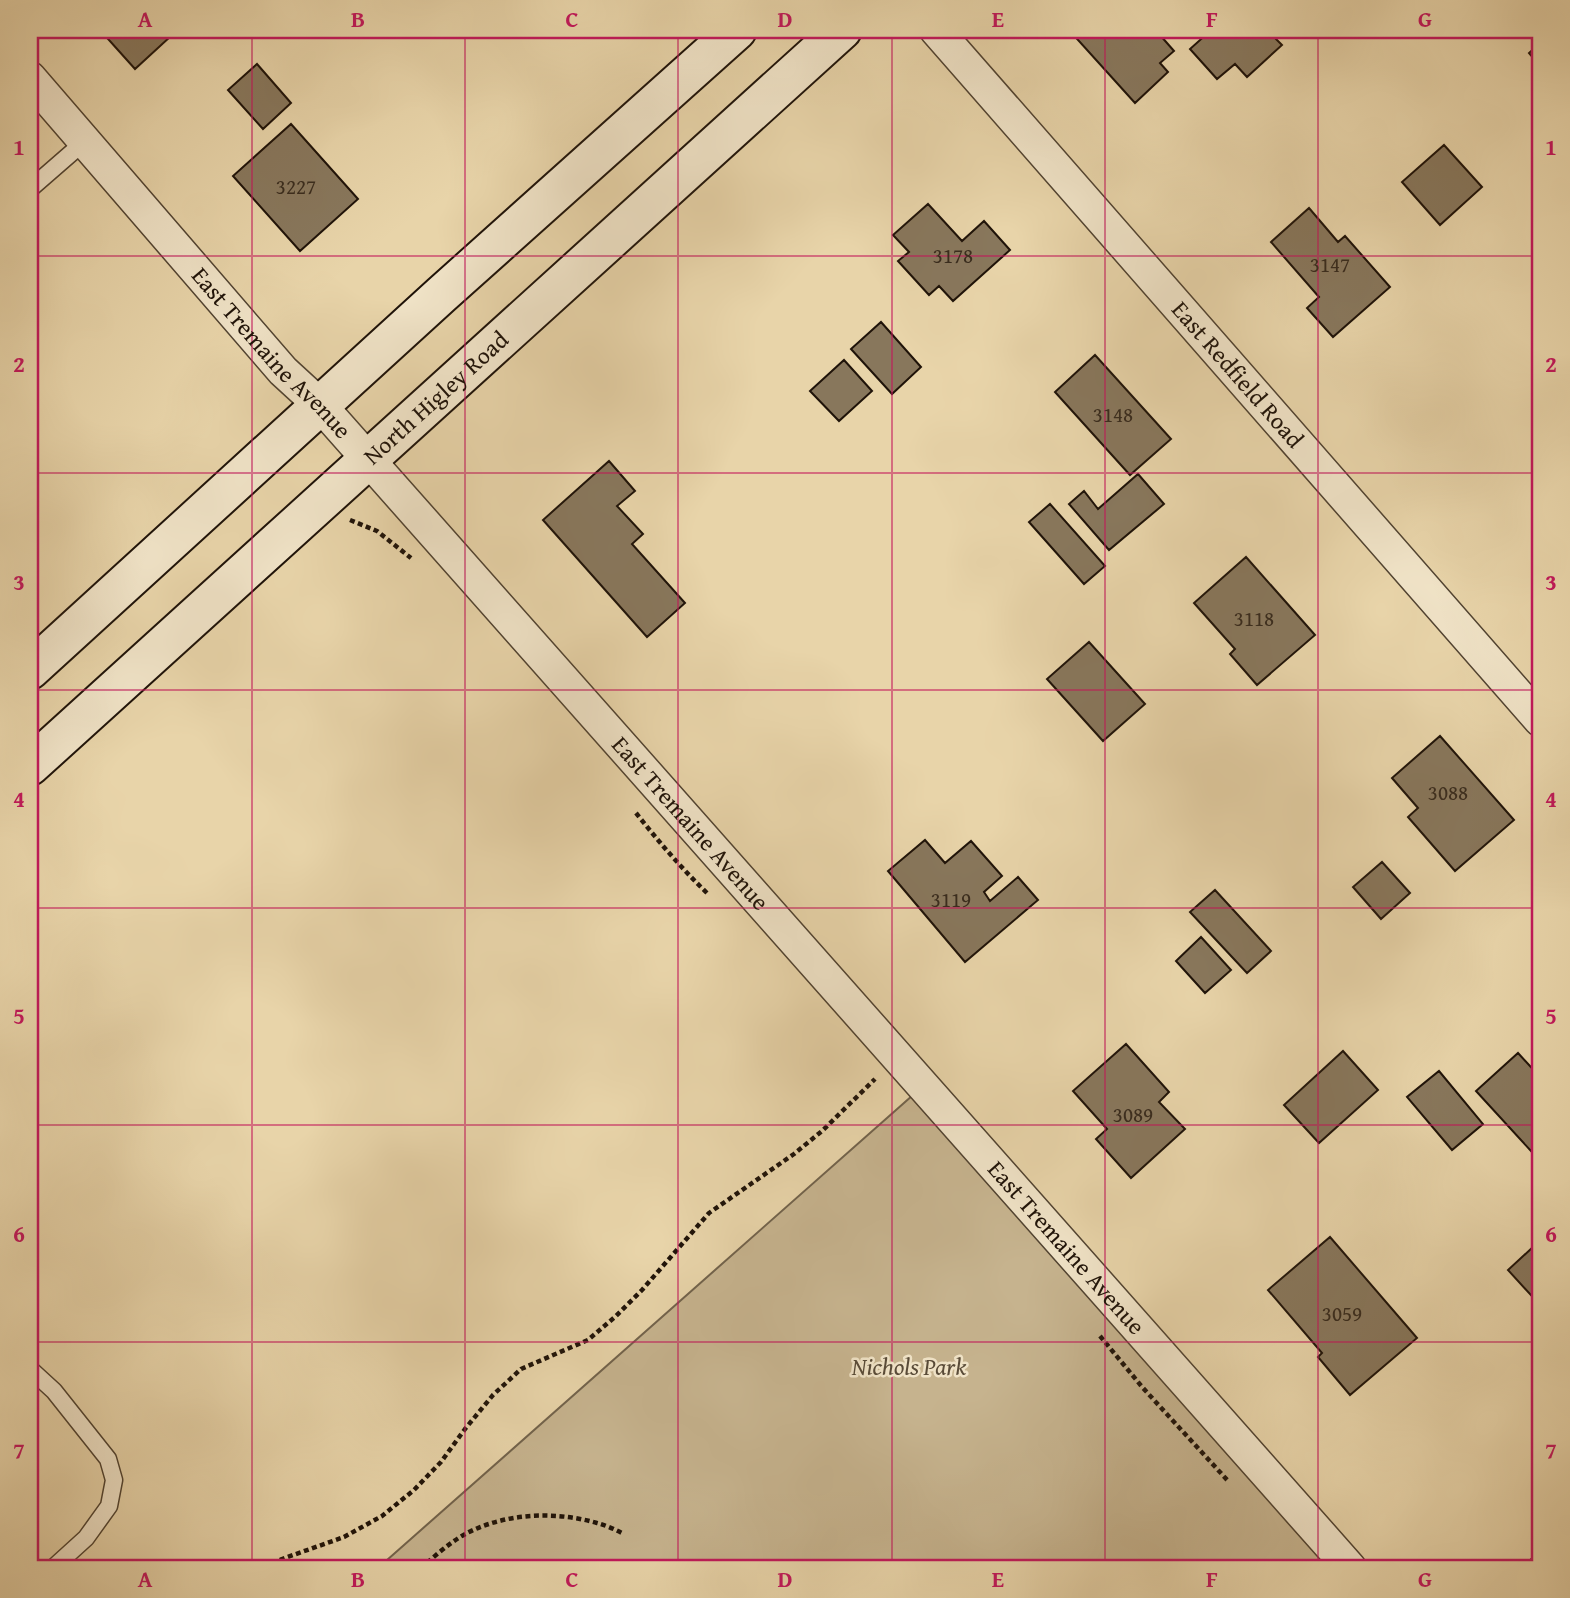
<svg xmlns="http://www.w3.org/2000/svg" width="1570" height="1598" font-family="'Gentium Book Plus',serif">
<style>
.green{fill:#c6b38e;stroke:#72634c;stroke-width:2}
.building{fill:#88775c;stroke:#1f1309;stroke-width:2}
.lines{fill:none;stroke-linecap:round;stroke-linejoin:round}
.service-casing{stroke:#514331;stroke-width:19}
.minor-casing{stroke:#514331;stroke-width:35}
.secondary-casing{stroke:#1f1309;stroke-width:42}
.path{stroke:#1f1309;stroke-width:4.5;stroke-dasharray:5 3.5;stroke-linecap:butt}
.service{stroke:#f0e3c7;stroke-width:16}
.minor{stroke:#f0e3c7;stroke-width:32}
.secondary{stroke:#f0e3c7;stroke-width:38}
.grid{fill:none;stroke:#c2185b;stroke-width:2;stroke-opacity:0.55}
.labels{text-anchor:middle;stroke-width:5;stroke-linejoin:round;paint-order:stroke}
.number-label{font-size:21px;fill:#392c1e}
.street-label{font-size:24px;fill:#1f1309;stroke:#f0e3c7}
.park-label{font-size:24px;font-style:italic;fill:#594b38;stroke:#f0e3c7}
.neatline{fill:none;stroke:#c2185b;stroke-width:2.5}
.grid-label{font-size:23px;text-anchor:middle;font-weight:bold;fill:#c2185b}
</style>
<rect width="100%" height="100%" fill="#e8d4a9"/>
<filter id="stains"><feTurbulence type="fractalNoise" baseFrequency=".00286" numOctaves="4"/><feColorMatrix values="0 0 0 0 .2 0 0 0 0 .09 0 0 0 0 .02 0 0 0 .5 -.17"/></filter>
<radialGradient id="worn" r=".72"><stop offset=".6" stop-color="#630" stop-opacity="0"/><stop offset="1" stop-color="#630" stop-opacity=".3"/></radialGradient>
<path class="green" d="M 930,1080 L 1339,1568 L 378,1568 Z"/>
<path class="building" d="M 100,30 L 165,30 L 171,36 L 135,69 Z
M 1069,30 L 1166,30 L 1160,35 L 1174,51 L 1160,63 L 1168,72 L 1135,103 Z
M 1207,30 L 1267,30 L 1282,45 L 1247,77 L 1235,64 L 1217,79 L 1190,49 L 1209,32 Z
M 1540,43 L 1540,66 L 1529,53 Z
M 257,64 L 291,103 L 263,129 L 228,90 Z
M 291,124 L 358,199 L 300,251 L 233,176 Z
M 1444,145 L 1482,187 L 1440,225 L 1402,182 Z
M 928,204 L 962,241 L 984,221 L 1010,250 L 953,301 L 939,286 L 929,295 L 898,261 L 909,252 L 893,235 Z
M 1309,208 L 1338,242 L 1345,236 L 1390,287 L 1333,337 L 1307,308 L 1319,297 L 1271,242 Z
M 881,322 L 921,367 L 892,394 L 851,349 Z
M 1095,355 L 1171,439 L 1130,475 L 1055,392 Z
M 844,360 L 872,391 L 839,421 L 810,391 Z
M 609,461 L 635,491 L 617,506 L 643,534 L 632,544 L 685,603 L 647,637 L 543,520 Z
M 1138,474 L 1164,504 L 1109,550 L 1069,504 L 1084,491 L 1098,509 Z
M 1050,504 L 1105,566 L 1084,584 L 1029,522 Z
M 1246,557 L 1315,635 L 1257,685 L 1230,654 L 1235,649 L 1194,603 Z
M 1089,642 L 1145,704 L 1103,741 L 1047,679 Z
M 1440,736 L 1514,820 L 1455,871 L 1408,817 L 1418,808 L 1392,778 Z
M 925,840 L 945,863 L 971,841 L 1002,876 L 984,892 L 990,901 L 1018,877 L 1038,900 L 965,962 L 888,871 Z
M 1382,862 L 1410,893 L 1381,919 L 1353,887 Z
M 1215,890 L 1271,951 L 1247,973 L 1190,912 Z
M 1201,937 L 1231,970 L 1205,993 L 1176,961 Z
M 1126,1044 L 1169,1092 L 1159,1102 L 1185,1129 L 1131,1178 L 1096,1139 L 1107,1129 L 1073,1091 Z
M 1343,1051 L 1378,1090 L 1319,1143 L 1284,1105 Z
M 1518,1053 L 1540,1077 L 1540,1142 L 1531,1151 L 1476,1091 Z
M 1439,1071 L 1483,1124 L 1452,1150 L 1407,1097 Z
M 1330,1237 L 1417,1338 L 1350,1395 L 1318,1357 L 1322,1353 L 1268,1290 Z
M 1533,1247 L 1540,1255 L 1540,1305 L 1508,1270 Z
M 1539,1553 L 1540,1555 L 1540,1568 L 1520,1568 Z"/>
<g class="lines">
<g class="service-casing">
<path id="service" d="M 30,189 L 84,142
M 30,1369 L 54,1391 L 108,1459 L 114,1480 L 109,1506 L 86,1538 L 53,1568"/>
</g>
<g class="minor-casing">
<g id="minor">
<path id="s1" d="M 936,30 L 1540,720"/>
<path id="s2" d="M 30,78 L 283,371 L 320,405 L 1350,1568"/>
</g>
</g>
<g class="secondary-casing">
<g id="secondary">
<path d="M 30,670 L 441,295 L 737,30"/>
<path id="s3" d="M 30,766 L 842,30"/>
</g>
</g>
<path class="path" d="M 350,520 L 377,531 L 411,558
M 636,813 C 659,842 682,869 709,895
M 1100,1336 L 1143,1388 L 1229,1482
M 265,1568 L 282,1559 L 344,1537 L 382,1516 L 414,1490 L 441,1462 L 465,1429 L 493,1395 L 521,1369 L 588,1340 L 616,1316 L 642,1290 L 709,1213 L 794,1154 L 822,1131 L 875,1079
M 421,1568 C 435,1556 451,1541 469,1532 C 508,1513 555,1511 597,1523 C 605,1525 614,1529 622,1533"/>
<use href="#service" class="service"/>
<use href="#minor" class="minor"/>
<use href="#secondary" class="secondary"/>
</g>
<path class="grid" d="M 252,30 L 252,1568M 465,30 L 465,1568M 678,30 L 678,1568M 892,30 L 892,1568M 1105,30 L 1105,1568M 1318,30 L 1318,1568M 30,256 L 1540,256M 30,473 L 1540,473M 30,690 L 1540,690M 30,908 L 1540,908M 30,1125 L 1540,1125M 30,1342 L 1540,1342"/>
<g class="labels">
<g class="number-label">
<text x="296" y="194">3227</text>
<text x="953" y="263">3178</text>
<text x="1330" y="272">3147</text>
<text x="1113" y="422">3148</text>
<text x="1254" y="626">3118</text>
<text x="1448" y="800">3088</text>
<text x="951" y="907">3119</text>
<text x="1133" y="1122">3089</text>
<text x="1342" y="1321">3059</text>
</g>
<g class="street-label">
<text dy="8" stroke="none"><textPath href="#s2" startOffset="366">East Tremaine Avenue</textPath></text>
<text dy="8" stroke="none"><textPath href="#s1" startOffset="458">East Redfield Road</textPath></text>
<text dy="8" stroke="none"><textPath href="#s3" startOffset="548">North Higley Road</textPath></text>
<text dy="8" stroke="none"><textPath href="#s2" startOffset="996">East Tremaine Avenue</textPath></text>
<text dy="8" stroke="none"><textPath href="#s2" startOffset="1563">East Tremaine Avenue</textPath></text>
</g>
<g class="park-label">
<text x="909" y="1375">Nichols Park</text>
</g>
</g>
<rect width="1570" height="1598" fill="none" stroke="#e8d4a9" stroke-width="77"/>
<rect x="38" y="38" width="1494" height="1522" class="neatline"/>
<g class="grid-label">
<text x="145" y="27">A</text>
<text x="358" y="27">B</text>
<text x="572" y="27">C</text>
<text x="785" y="27">D</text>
<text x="998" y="27">E</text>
<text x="1212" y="27">F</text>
<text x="1425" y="27">G</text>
<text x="19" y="155">1</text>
<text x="1551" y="155">1</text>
<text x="19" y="372">2</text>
<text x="1551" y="372">2</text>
<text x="19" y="590">3</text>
<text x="1551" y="590">3</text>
<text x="19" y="807">4</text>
<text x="1551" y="807">4</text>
<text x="19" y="1024">5</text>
<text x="1551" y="1024">5</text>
<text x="19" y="1242">6</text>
<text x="1551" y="1242">6</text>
<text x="19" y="1459">7</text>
<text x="1551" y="1459">7</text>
<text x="145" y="1587">A</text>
<text x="358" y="1587">B</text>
<text x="572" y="1587">C</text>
<text x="785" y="1587">D</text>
<text x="998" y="1587">E</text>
<text x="1212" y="1587">F</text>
<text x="1425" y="1587">G</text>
</g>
<rect width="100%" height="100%" filter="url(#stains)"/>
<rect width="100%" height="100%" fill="url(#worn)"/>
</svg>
